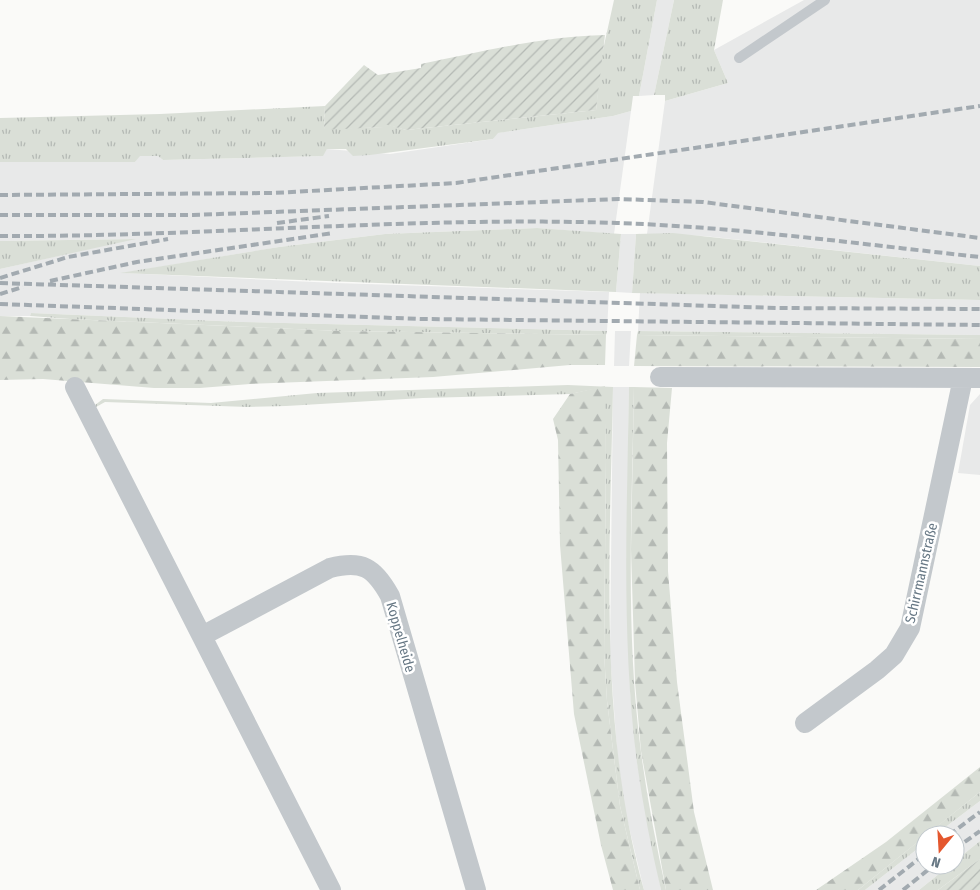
<svg xmlns="http://www.w3.org/2000/svg" width="980" height="890" font-family="'Fira Sans Condensed',sans-serif">
<style>
.built{fill:#e8e9e9}
.grass{fill:url(#grass-tufts)}
.forest{fill:url(#forest-firs)}
.garden{fill:url(#garden-furrows)}
.lines{fill:none;stroke-linecap:round;stroke-linejoin:round}
.service{stroke:#c3c8cc;stroke-width:10}
.minor{stroke:#c3c8cc;stroke-width:20}
.rail{stroke:#a2aab0;stroke-width:4;stroke-dasharray:8 4;stroke-linecap:butt}
.labels{text-anchor:middle;stroke-width:5;stroke-linejoin:round;paint-order:stroke}
.street-label{font-size:14px;fill:#657683;stroke:#fff}
</style>
<defs>
<pattern id="grass-tufts" width="24" height="20" patternUnits="userSpaceOnUse" patternTransform="scale(1.25)"><rect width="24" height="20" fill="#dadfd7"/><path d="M3 7l-1-3M5 7V3M7 7l1-3M15 17l-1-3M17 17v-4M19 17l1-3" fill="none" stroke="#b4b9b4"/></pattern>
<pattern id="forest-firs" width="22" height="20" patternUnits="userSpaceOnUse" patternTransform="scale(1.25)"><rect width="22" height="20" fill="#dadfd7"/><path d="M5 1l3.5 6h-7zM16 11l3.5 6h-7z" fill="#b4b9b4"/></pattern>
<pattern id="garden-furrows" width="10" height="10" patternUnits="userSpaceOnUse" patternTransform="scale(1.25)"><rect width="10" height="10" fill="#dadfd7"/><path d="M-1 1l2-2M0 10L10 0M9 11l2-2" fill="none" stroke="#b4b9b4"/></pattern>
</defs>
<rect width="100%" height="100%" fill="#fafaf8"/>
<path class="built" d="M 657,0 L 674,0 L 654,95 L 639,96 Z
M 804,0 L 980,0 L 980,266 L 704,236 L 647,234 L 665,101 L 728,83 L 714,50 Z
M 631,111 L 614,234 L 537,228 L 385,234 L 279,247 L 123,273 L 336,283 L 609,292 L 607,331 L 242,322 L 31,313 L 30,316 L 0,316 L 0,269 L 132,239 L 0,241 L 0,162 L 135,162 L 139,156 L 158,156 L 163,160 L 322,156 L 327,149 L 390,154 L 493,139 L 497,133 L 613,116 Z
M 621,234 L 636,234 L 632,293 L 616,292 Z
M 640,293 L 980,300 L 980,335 L 638,331 Z
M 615,331 L 631,331 L 629,366 L 614,366 Z
M 613,387 L 629,387 L 627,549 L 630,690 L 637,762 L 661,890 L 644,890 L 624,806 L 617,751 L 610,653 Z
M 980,394 L 980,475 L 958,473 L 970,405 Z
M 980,801 L 980,841 L 955,861 L 955,835 L 935,835 Z
M 925,843 L 925,865 L 950,865 L 919,890 L 865,890 Z"/>
<path class="grass" d="M 614,0 L 657,0 L 639,96 L 633,96 L 631,111 L 613,116 L 498,133 L 493,139 L 370,155 L 353,156 L 346,149 L 327,149 L 323,156 L 163,160 L 158,156 L 140,156 L 135,162 L 0,162 L 0,118 L 160,114 L 325,106 L 324,129 L 383,127 L 383,123 L 406,130 L 596,110 L 601,59 Z
M 674,0 L 723,0 L 714,50 L 728,83 L 665,101 L 665,95 L 654,95 Z
M 537,228 L 621,234 L 616,292 L 120,273 L 279,247 L 385,234 Z
M 673,233 L 980,266 L 980,300 L 632,293 L 636,234 Z
M 136,239 L 0,269 L 0,241 Z
M 31,313 L 242,322 L 607,331 L 606,335 L 341,331 L 70,319 L 30,316 Z
M 638,331 L 980,335 L 980,339 L 637,335 Z
M 568,385 L 613,387 C 610,554 598,726 644,890 L 640,890 L 620,806 L 607,701 L 604,653 L 606,458 L 604,387 L 570,394 L 423,398 L 286,406 L 248,407 L 105,402 L 96,407 L 95,405 L 103,399 L 211,403 L 317,393 Z
M 629,387 L 634,387 C 632,508 625,631 641,752 C 647,798 656,844 666,890 L 661,890 C 651,848 643,806 637,763 C 621,639 627,512 629,387 Z
M 980,792 L 980,801 L 935,835 L 926,835 Z
M 925,836 L 925,843 L 865,890 L 858,890 Z
M 980,841 L 980,859 L 938,890 L 919,890 L 950,865 L 955,865 L 955,861 Z"/>
<path class="forest" d="M 0,316 L 341,331 L 606,335 L 605,365 L 570,365 L 433,377 L 250,384 L 200,388 L 154,388 L 43,379 L 0,380 Z
M 637,335 L 980,339 L 980,367 L 634,366 Z
M 605,386 L 606,458 L 604,653 L 607,701 L 620,806 L 640,890 L 613,890 L 601,845 L 574,714 L 560,545 L 558,440 L 553,419 L 570,394 Z
M 634,387 L 672,388 L 667,443 L 668,571 L 677,682 L 694,812 L 713,890 L 666,890 L 641,751 L 635,682 L 631,549 Z
M 980,767 L 980,792 L 858,890 L 816,890 L 886,842 Z"/>
<path class="garden" d="M 605,35 L 596,110 L 406,130 L 384,124 L 383,127 L 324,130 L 325,106 L 364,65 L 378,75 L 421,68 L 421,64 C 482,52 543,36 605,35 Z
M 980,859 L 980,890 L 938,890 Z"/>
<g class="lines">
<path class="service" d="M 739,58 L 825,0"/>
<path class="minor" d="M 660,377 L 980,378
M 75,387 L 331,890
M 202,636 L 330,568 C 362,560 374,567 390,596 L 476,890
M 805,723 L 877,670 L 894,655 L 910,628 L 963,378"/>
<path class="rail" d="M 0,195 L 273,193 L 456,183 L 980,106
M 0,215 L 193,215 L 619,199 L 703,202 L 980,238
M 277,223 L 329,216
M 0,236 C 205,237 411,216 617,223 C 738,227 859,244 980,257
M 0,278 L 68,257 L 168,239
M 50,281 L 137,262 L 333,233
M 0,283 L 777,308 L 980,309
M 0,294 L 23,287
M 0,304 L 423,319 L 980,325
M 949,835 L 980,812
M 955,849 L 980,831
M 879,890 L 925,854
M 903,890 L 934,865"/>
</g>
<g class="labels">
<g class="street-label">
<text transform="translate(921 573) rotate(-77)" y="5">Schirrmannstraße</text>
<text transform="translate(401 637) rotate(74)" y="5">Koppelheide</text>
</g>
</g>
<g transform="translate(940 850) rotate(198)"><circle r="24" fill="#ffffff" stroke="#c1c8cd"/>
<path d="M0-4L9 19L0 12L-9 19Z" fill="#e4572e"/>
<text y="-8" font-size="14" font-weight="bold" text-anchor="middle" fill="#657683">N</text>
</g>
</svg>
